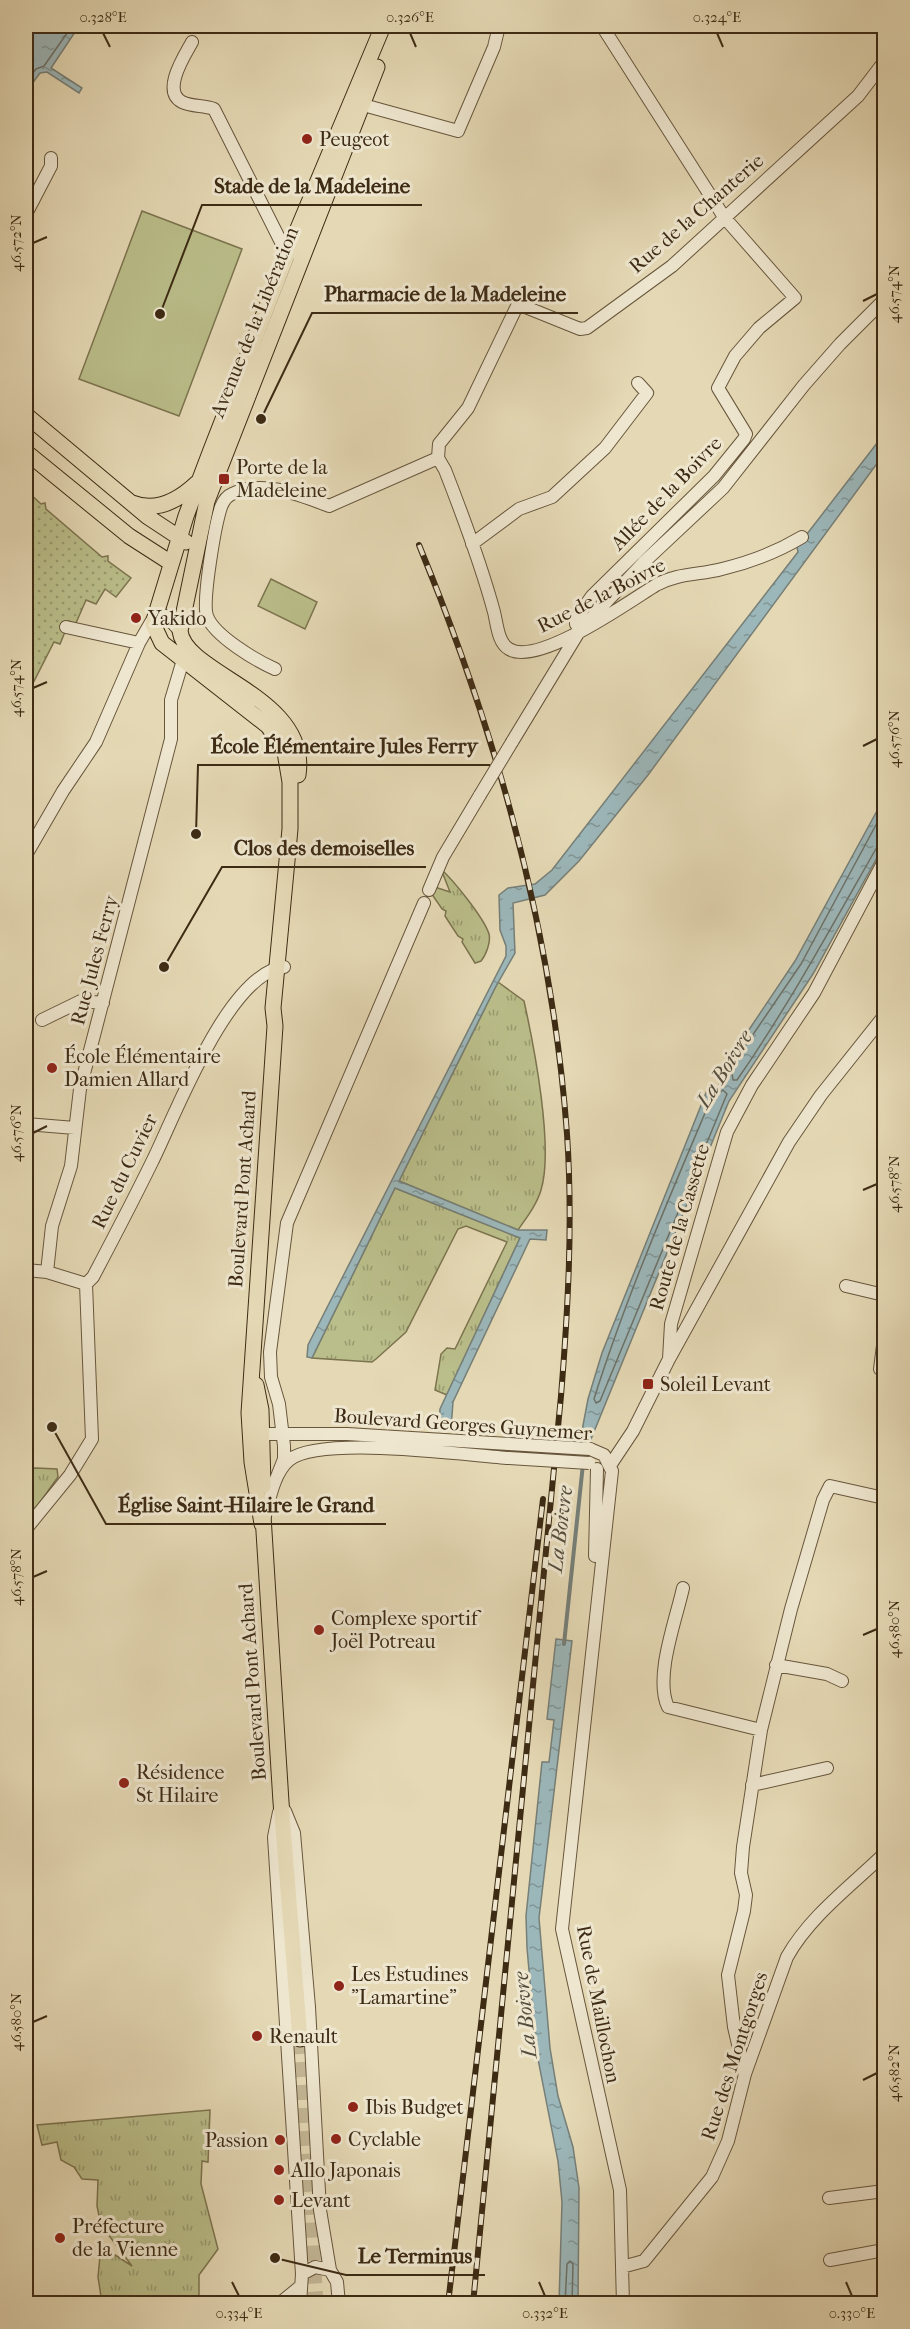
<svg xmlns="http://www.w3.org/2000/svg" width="910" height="2329" font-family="'IM FELL French Canon',serif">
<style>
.grass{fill:url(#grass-tufts);stroke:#7c744f;stroke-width:1.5}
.park{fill:url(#park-dots);stroke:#7c744f;stroke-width:1.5}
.garden{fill:#babe8a;stroke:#7c744f;stroke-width:1.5}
.water{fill:url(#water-ripples);stroke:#767f78;stroke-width:1.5}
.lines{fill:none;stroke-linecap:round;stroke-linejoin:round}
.shore{stroke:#6c7167;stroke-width:1.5}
.stream{stroke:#767f78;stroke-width:4}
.major-tunnel{stroke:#c3b695;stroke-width:15;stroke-dasharray:15 8;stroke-linecap:butt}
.minor-casing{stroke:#67563c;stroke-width:14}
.major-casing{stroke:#3d2b14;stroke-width:17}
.minor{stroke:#eee6cf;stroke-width:12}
.major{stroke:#e5d9b5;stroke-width:15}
.rail-casing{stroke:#3d2b14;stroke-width:6}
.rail{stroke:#eee6cf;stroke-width:4;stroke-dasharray:11;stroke-linecap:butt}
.minor-bridge-casing{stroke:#67563c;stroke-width:14;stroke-linecap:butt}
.minor-bridge{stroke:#eee6cf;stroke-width:12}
.ticks{fill:none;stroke:#3d2b14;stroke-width:2}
.poi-dot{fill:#8f2418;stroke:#eee6cf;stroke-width:2}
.labels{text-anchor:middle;stroke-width:6;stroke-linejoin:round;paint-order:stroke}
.poi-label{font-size:20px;fill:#3d2b14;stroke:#eee6cf;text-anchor:start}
.street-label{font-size:20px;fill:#3d2b14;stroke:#eee6cf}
.water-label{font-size:21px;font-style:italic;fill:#554e3e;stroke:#eee6cf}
.leader{fill:none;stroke:#3d2b14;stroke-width:2}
.callout-dot{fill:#3d2b14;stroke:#eee6cf;stroke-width:2}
.callout-label{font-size:21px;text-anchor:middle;font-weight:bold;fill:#3d2b14;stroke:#eee6cf;stroke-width:6;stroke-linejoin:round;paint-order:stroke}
.neatline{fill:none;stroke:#3d2b14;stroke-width:2}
.ticks-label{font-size:15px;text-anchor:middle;fill:#3d2b14}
</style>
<defs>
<pattern id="grass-tufts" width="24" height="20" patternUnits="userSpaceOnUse" patternTransform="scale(1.5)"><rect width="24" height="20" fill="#babe8a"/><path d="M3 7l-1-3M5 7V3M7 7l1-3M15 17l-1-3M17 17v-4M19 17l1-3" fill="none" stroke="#989b70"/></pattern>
<pattern id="park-dots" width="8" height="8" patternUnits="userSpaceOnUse" patternTransform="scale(1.5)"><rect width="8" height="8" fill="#babe8a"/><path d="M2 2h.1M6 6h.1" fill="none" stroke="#989b70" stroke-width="1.8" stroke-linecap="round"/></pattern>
<pattern id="water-ripples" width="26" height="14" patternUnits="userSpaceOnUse" patternTransform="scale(1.5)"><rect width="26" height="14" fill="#9cb7ba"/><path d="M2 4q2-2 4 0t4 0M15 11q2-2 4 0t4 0" fill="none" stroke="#809596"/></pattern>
</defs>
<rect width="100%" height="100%" fill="#e5d9b5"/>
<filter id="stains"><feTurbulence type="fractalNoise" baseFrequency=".00333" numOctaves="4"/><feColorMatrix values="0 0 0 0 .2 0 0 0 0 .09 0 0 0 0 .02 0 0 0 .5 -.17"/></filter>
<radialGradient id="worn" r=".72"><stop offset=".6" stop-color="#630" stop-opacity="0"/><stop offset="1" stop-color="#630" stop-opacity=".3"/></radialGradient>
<path class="grass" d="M 441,869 C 454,881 484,918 489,934 C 491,942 486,955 481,961 L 475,963 L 462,942 L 463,939 L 458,936 L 445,916 L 446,911 L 442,909 L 429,890 L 435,887 L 450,892 Z
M 498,982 L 524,1001 C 534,1046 554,1148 541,1190 C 537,1204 527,1217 518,1230 L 399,1181 Z
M 395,1188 L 520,1238 L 447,1395 L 435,1390 L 441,1354 L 447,1348 L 455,1349 L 507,1242 L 466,1226 L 458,1229 L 406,1332 L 376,1359 L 372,1362 L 312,1358 Z
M 36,1468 L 57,1469 L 58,1477 L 26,1522 L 26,1469 Z
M 210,2110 L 208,2162 L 202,2161 L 201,2184 L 218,2249 L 199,2275 L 199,2303 L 102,2303 L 98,2277 L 100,2256 L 109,2251 L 132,2266 L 101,2225 L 97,2206 L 98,2180 L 82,2179 L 74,2167 L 61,2160 L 57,2142 L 42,2145 L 37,2125 Z"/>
<path class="park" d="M 26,490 L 41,504 L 45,503 L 46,509 L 102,557 L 108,556 L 108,561 L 131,578 L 116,597 L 105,589 L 96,604 L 86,600 L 76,623 L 69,622 L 60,644 L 54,642 L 26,697 Z"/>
<path class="garden" d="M 142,211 L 242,249 L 179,416 L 79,379 Z
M 271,579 L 317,602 L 305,629 L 258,606 Z"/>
<path class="water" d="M 26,26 L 79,26 L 51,68 L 82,88 L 79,93 L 47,72 L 40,73 L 26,92 Z
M 884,434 L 884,454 L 648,775 L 579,861 L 545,895 L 513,903 L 515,953 L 495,988 L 399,1181 L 518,1230 L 547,1230 L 546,1240 L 530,1239 L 453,1402 L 451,1429 L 439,1429 L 440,1409 L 520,1238 L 395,1188 L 312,1358 L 307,1357 L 308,1345 L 506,956 L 506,946 L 500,930 L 499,895 L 508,888 L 535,884 L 552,870 L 798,552 L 797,547 Z
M 884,798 L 884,845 L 813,974 L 729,1101 L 591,1439 L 581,1436 L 588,1399 L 602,1353 L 708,1088 L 714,1092 L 726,1074 L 722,1070 L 795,961 Z
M 556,1639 L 572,1641 L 539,1918 L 550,2048 L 558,2096 L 573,2147 L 579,2188 L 578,2304 L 559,2303 L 562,2202 L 558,2161 L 536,2049 L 527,1948 L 526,1916 L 542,1762 L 549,1762 L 554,1720 L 547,1719 Z"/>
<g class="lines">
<path class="shore" d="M 26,82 L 36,69 L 44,66 L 72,26
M 884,810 L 801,964 L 731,1067 L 733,1080 L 737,1080 C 789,1005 832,926 877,847 L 884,843
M 723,1090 L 727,1094 L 600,1401 L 596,1403 L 594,1399 C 626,1297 669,1198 711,1099 Z
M 565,2304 L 567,2264 L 570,2261 L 573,2264 L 572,2304"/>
<path class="stream" d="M 564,1644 L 583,1464"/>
<path class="major-tunnel" d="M 300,2039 L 316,2304"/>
<g class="minor-casing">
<path id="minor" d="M 192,42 C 185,55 161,91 182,102 C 192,107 204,105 214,109 L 282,244 L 296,253
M 356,103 L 458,131 L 494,47 L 499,26
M 26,214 L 51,166 L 51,158
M 438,458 L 445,470 C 463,516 481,564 494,612 C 497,624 498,643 509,649 C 538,667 630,601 656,585 C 677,573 700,575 722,569 C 751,562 777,552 802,537
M 472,544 L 519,509 L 552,497 L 605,448 L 647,393 L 638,383
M 66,627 L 139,643
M 580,630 L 576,624 L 576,619 L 592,596 L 714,476 L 744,439 L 746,434 L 718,388 L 735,356 L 759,328 L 795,298 L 724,217 L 602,26
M 275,669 C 257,661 214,636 207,616 C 202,601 215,525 221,507 C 223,502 227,496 232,494 C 262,479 300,495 329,506 L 438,458 L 439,444 L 468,408 L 518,304 L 580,329 L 587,328 L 672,266 L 858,96 L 884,62
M 512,742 L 580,630 L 643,563 L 723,488 L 804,385 L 840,344 L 884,300
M 26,855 L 63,791 L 96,742 L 139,643 L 154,617 L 166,616 L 180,631
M 429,890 L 443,857 L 480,795
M 42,1020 L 81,1001 L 103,1003
M 26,1124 L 75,1128
M 26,1270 L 47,1272 L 86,1284
M 47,1272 L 52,1226 L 71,1166 L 80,1089 L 171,739 L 171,700 L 183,660
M 86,1284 L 93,1277 C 113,1239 133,1201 152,1162 C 175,1116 228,973 284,967
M 846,1286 L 884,1295
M 884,1338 L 880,1369 L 884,1370
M 669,1359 L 671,1324 L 727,1132 L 752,1085 L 814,993 L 884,861
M 255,1434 L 347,1434 L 509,1444
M 590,1449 L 604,1455 L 612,1471 L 562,1929 L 620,2190 L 623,2304
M 611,1464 L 633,1431 L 669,1359 L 789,1142 L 821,1095 L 884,1016
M 278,1474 L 284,1459 L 284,1446 L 279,1404 L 271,1377 L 270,1352 L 287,1223 L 424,903
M 263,1523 C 269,1503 273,1473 289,1460 C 321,1435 465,1455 509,1458
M 26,1529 L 70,1475 L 92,1439 L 86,1284
M 595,1556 L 597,1469
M 683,1588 C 676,1620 654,1677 668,1707 L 761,1730
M 776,1665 L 827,1674 L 842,1681
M 752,1785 L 827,1768
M 285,1811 L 294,1833 L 309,2007 L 320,2210 L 330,2270
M 279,1812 L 274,1837 L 302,2274 L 300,2304
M 883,1981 L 884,1982
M 745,2074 L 734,2027 L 728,1975 L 744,1911 L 746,1895 L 741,1873 L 743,1847 L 761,1730 L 791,1609 L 823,1500 L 830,1486 L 884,1498
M 829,2198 L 884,2191
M 830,2260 L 884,2250
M 622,2267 L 644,2261 L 712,2177 L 728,2141 L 745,2074 L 787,1957 C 810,1916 851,1886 884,1854
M 302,2274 L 315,2267 L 330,2270 L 337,2282 L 339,2304
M 279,2304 L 301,2286"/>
</g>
<g class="major-casing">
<path id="major" d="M 26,415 L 148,517 L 186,542
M 26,452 L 129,536 L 171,563
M 132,503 C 157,513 179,500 197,483
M 298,775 C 310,696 185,675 180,631 L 207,501 L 377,67
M 256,1385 L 261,1410 L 263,1486
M 263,1516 L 281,1802 L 300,2039
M 262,1524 L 252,1462 L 249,1413 L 275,1026 L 273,1008 L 290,829 L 290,782 L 285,752 L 268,726 L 162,643 L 153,624 L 186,516 L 211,450 L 289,250 L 383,26"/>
</g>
<use href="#minor" class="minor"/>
<use href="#major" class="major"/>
<g class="rail-casing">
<path id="rail" d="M 419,545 C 497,734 552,929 567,1134 C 573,1222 568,1309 561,1396 L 473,2304
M 448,2304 L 543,1499"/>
</g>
<use href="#rail" class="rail"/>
<g class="minor-bridge-casing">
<path id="minor-bridge" d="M 480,795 L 512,742
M 509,1444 L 590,1449
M 509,1458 L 589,1463"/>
</g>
<use href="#minor-bridge" class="minor-bridge"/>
</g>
<path class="ticks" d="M 103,33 L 110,47M 410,33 L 416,47M 717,33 L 723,47M 33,243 L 47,237M 863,301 L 877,294M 33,688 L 47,682M 863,746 L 877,739M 33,1133 L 47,1126M 863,1190 L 877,1184M 33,1577 L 47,1571M 863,1635 L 877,1629M 33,2022 L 47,2016M 863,2080 L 877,2073M 232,2282 L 239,2296M 539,2282 L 545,2296M 846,2282 L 852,2296"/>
<g class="poi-dot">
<circle cx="307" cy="139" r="6"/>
<rect x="218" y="473" width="12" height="12" rx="3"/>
<circle cx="136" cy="618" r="6"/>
<circle cx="52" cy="1068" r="6"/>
<rect x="642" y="1378" width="12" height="12" rx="3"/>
<circle cx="319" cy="1630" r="6"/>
<circle cx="124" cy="1783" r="6"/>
<circle cx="339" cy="1986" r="6"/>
<circle cx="257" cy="2036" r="6"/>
<circle cx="353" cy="2107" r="6"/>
<circle cx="336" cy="2139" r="6"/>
<circle cx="280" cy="2140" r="6"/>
<circle cx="279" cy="2170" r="6"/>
<circle cx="279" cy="2200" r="6"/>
<circle cx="60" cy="2238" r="6"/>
</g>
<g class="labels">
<g class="poi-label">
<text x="319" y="146">Peugeot</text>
<text x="236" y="474">Porte de la<tspan x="236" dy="23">Madeleine</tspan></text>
<text x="148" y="625">Yakido</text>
<text x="64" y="1063">École Élémentaire<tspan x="64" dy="23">Damien Allard</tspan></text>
<text x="660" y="1391">Soleil Levant</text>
<text x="331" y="1625">Complexe sportif<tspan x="331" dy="23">Joël Potreau</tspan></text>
<text x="136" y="1779">Résidence<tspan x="136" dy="23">St Hilaire</tspan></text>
<text x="351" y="1981">Les Estudines<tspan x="351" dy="23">"Lamartine"</tspan></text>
<text x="269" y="2043">Renault</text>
<text x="365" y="2114">Ibis Budget</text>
<text x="348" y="2146">Cyclable</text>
<text x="268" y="2147" text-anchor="end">Passion</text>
<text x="291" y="2177">Allo Japonais</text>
<text x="291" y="2207">Levant</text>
<text x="72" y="2233">Préfecture<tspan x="72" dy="23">de la Vienne</tspan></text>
</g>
<g class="street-label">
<text transform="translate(696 213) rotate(-41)" y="7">Rue de la Chanterie</text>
<text transform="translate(254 322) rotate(-68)" y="7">Avenue de la Libération</text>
<text transform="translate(666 493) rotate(-46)" y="7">Allée de la Boivre</text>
<text transform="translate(601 595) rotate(-27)" y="7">Rue de la Boivre</text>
<text transform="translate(94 960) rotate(-75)" y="7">Rue Jules Ferry</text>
<text transform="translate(124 1171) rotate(-64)" y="7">Rue du Cuvier</text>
<text transform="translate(242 1189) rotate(-86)" y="7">Boulevard Pont Achard</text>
<text transform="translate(679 1227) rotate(-74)" y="7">Route de la Cassette</text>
<text transform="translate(463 1424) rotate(4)" y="7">Boulevard Georges Guynemer</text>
<text transform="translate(252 1682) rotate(-94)" y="7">Boulevard Pont Achard</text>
<text transform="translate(599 2004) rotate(79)" y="7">Rue de Maillochon</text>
<text transform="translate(734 2056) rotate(-72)" y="7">Rue des Montgorges</text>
</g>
<g class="water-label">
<text transform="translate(724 1069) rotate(-58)" y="7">La Boivre</text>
<text transform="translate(560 1529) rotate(-83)" y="7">La Boivre</text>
<text transform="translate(525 2015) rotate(-96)" y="7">La Boivre</text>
</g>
</g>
<path class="leader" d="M160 314L202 205H422M261 419L312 313H578M196 834L198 765H490M164 967L222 867H426M52 1427L106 1524H386M275 2258L346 2275H485"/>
<g class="callout-dot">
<circle cx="160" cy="314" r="6"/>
<circle cx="261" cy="419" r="6"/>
<circle cx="196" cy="834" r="6"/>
<circle cx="164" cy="967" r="6"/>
<circle cx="52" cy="1427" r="6"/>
<circle cx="275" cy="2258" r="6"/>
</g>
<g class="callout-label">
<text x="312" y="193">Stade de la Madeleine</text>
<text x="445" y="301">Pharmacie de la Madeleine</text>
<text x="344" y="753">École Élémentaire Jules Ferry</text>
<text x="324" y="855">Clos des demoiselles</text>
<text x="246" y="1512">Église Saint-Hilaire le Grand</text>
<text x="415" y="2263">Le Terminus</text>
</g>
<rect width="910" height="2329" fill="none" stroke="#e5d9b5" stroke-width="66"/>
<rect x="33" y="33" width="844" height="2263" class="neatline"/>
<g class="ticks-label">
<text x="103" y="22">0.328°E</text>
<text x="410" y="22">0.326°E</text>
<text x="717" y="22">0.324°E</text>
<text transform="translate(16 243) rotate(-90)" y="5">46.572°N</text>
<text transform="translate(894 294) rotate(-90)" y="5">46.574°N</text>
<text transform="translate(16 688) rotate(-90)" y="5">46.574°N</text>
<text transform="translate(894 739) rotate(-90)" y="5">46.576°N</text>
<text transform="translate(16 1133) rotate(-90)" y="5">46.576°N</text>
<text transform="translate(894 1184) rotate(-90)" y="5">46.578°N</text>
<text transform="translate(16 1577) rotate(-90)" y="5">46.578°N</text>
<text transform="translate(894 1629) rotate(-90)" y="5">46.580°N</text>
<text transform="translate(16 2022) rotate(-90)" y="5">46.580°N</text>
<text transform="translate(894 2073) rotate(-90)" y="5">46.582°N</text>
<text x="239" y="2318">0.334°E</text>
<text x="545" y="2318">0.332°E</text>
<text x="852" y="2318">0.330°E</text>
</g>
<rect width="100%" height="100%" filter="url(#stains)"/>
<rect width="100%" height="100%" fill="url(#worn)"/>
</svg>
